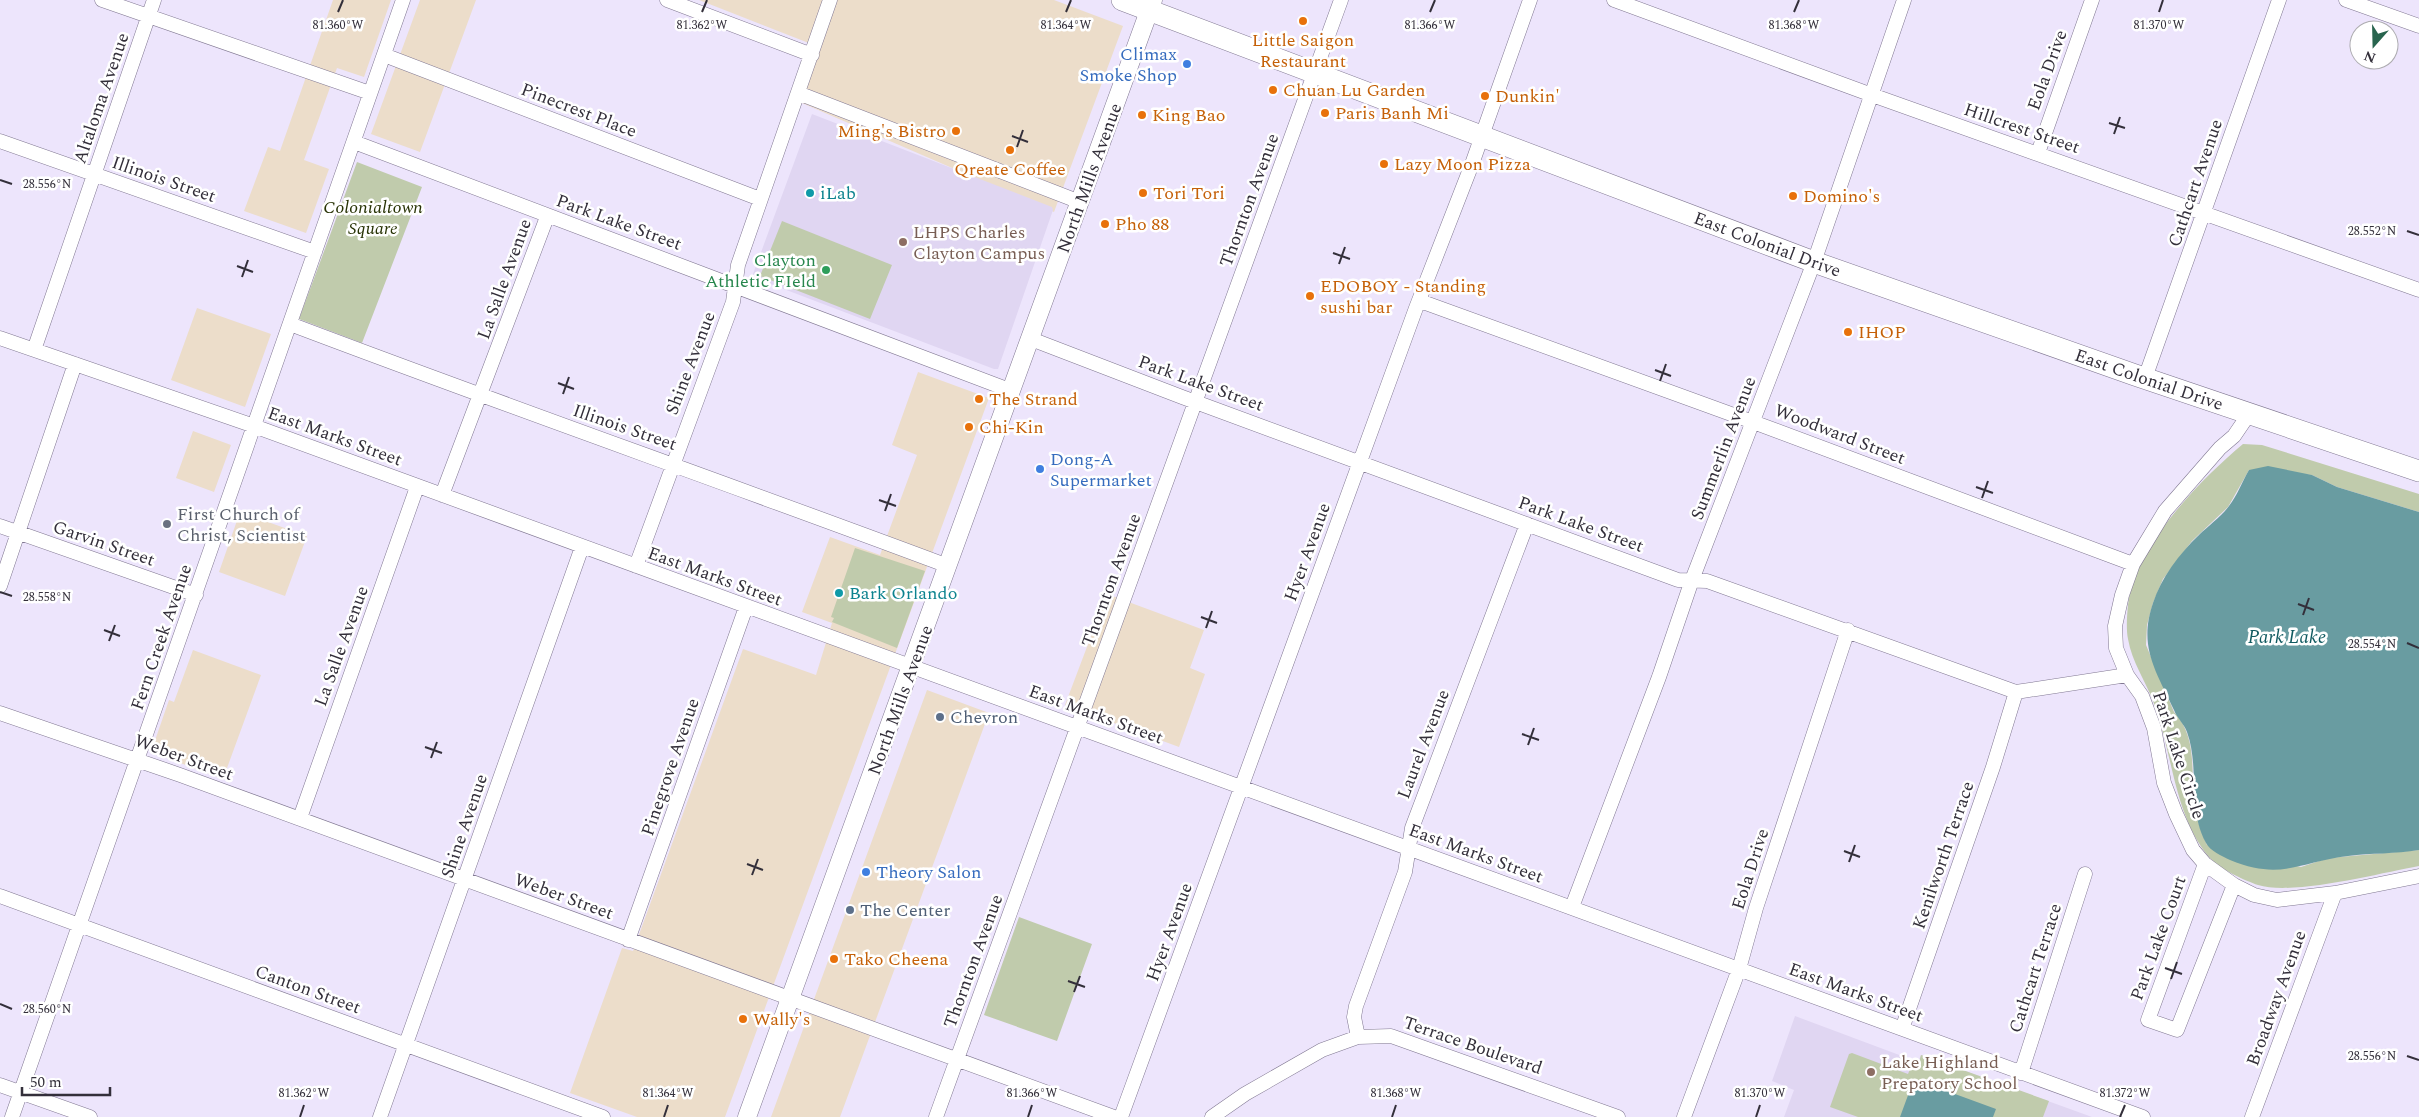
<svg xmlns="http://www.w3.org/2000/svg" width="2419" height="1117" font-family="Spectral,serif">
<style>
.commercial{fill:#ecddca}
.built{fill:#e0d6f2}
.green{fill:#c0cbac}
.water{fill:#699ca1}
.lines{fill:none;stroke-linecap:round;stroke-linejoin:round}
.minor-casing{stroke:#817892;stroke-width:15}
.major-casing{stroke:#817892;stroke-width:19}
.highway-casing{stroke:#817892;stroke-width:22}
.minor{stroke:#fff;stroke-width:14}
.major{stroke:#fff;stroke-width:18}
.highway{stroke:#fff;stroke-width:21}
.ticks{fill:none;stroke:#332f3a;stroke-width:2}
.food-dot{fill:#e8710a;stroke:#fff;stroke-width:2}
.shop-dot{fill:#3f7fe0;stroke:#fff;stroke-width:2}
.culture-dot{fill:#0f9aa8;stroke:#fff;stroke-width:2}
.education-dot{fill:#8d6e63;stroke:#fff;stroke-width:2}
.leisure-dot{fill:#2e9e5b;stroke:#fff;stroke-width:2}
.worship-dot{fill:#6b7280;stroke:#fff;stroke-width:2}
.service-dot{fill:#5c6f8a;stroke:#fff;stroke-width:2}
.labels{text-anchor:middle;stroke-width:5;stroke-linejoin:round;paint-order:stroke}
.food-label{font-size:18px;fill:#c56008;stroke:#fff;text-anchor:start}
.shop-label{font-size:18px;fill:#366cbe;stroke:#fff;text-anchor:start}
.street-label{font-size:18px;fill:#332f3a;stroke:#fff}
.culture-label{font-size:18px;fill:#0d838f;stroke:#fff;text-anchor:start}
.park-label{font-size:18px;font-style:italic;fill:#273204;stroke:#fff}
.education-label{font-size:18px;fill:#785e54;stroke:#fff;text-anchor:start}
.leisure-label{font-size:18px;fill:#27864d;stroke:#fff;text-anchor:end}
.worship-label{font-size:18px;fill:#5b616d;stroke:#fff;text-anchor:start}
.service-label{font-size:18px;fill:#4e5e75;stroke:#fff;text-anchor:start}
.water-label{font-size:19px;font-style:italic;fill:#105a60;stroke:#fff}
.ticks-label{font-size:12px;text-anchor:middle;fill:#332f3a;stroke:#fff;stroke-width:5;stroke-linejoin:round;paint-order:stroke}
</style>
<rect width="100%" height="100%" fill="#ede5fc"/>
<path class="commercial" d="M 333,0 L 391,0 L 364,77 L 337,68 L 304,160 L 329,169 L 306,233 L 244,211 L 268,147 L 280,151 Z
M 420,0 L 476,0 L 420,152 L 371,134 Z
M 699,0 L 1054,0 L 1123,26 L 1054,212 L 802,103 L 819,47 Z
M 197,308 L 271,334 L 245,407 L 171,380 Z
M 918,372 L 989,398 L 725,1117 L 637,1117 L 570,1093 L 622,948 L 633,951 L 743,649 L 816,675 L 832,623 L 802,612 L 830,537 L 880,555 L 917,455 L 892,445 Z
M 193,431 L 231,445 L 214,492 L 176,478 Z
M 240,512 L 307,536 L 285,596 L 219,572 Z
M 1107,594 L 1204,630 L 1190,668 L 1205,674 L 1179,747 L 1065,705 Z
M 193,650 L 261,675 L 223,779 L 151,752 L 169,700 L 174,702 Z
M 927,690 L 989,713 L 840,1117 L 771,1117 Z"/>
<path class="built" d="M 812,114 L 1052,207 L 1053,210 L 998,369 L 994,369 L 755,278 L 753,274 Z
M 1795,1016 L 1918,1062 L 1921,1055 L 2092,1117 L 1784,1117 L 1794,1090 L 1772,1081 Z"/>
<path class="green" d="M 357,162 L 422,187 L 362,343 L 299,319 Z
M 782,221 L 892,265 L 870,319 L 760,276 Z
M 2243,444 L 2262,445 L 2419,494 L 2419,512 L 2337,487 L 2312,475 L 2249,470 L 2228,507 L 2192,541 L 2163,579 L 2153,603 L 2147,625 L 2146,645 L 2174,712 C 2197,736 2191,770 2194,800 C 2195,815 2201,831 2207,845 L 2301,867 L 2328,858 L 2419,850 L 2419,866 C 2380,873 2293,896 2258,885 C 2245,881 2218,868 2209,857 C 2173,814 2173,752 2153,701 C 2145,680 2132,662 2128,639 C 2126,629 2127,615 2128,605 C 2135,546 2200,480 2243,444 Z
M 855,548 L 925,571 L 897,648 L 832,622 L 834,618 L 831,617 Z
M 1019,917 L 1092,944 L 1057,1041 L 984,1015 Z
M 1852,1053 L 1908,1074 L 1914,1060 L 1919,1062 L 1921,1055 L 2049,1101 L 2043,1117 L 1858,1117 L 1830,1107 L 1849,1054 Z"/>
<path class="water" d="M 2268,466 L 2312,475 L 2337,487 L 2419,512 L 2419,850 C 2395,854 2371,853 2348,856 C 2299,862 2281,881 2230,860 C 2222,856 2210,851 2206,843 C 2187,808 2200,768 2187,732 C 2184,724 2177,718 2174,710 C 2156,671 2138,647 2153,603 C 2161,578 2179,554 2199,535 C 2208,526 2221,517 2229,506 C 2237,496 2242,482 2249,470 Z
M 1914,1079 L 1996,1109 L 1993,1117 L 1900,1117 Z"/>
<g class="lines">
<g class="minor-casing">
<path id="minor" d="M 102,0 L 370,93
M 667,0 L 812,55
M 1614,0 L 1872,95 L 2419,290
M 2346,0 L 2419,26
M 384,55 L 760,199
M 798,93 L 1080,202
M 0,141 L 315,252
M 354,142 C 573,226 793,306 1012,391
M 2038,153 L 2092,0
M 1420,301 L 1753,422 L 2133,564
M 290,324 C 509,407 729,484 948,566
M 0,338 L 254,426 L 2143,1117
M 1031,339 L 1182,397 L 1678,580 L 1707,581 L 2016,692 L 2127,675
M 34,350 L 154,0
M 2145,378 L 2279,0
M 2249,414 L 2234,436 L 2220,448 L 2165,511 L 2133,564 L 2122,595 L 2115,626 L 2116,648 L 2127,675 L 2142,696 L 2154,728 L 2164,783 L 2176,814 L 2193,850 L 2205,864 L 2234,885 L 2254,895 L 2277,900 L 2335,893 L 2419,876
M 442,495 L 547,217
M 0,526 L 196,595
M 636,566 L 733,302 L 738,265 L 830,0
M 0,586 L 75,364
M 0,713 L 180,775 L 1114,1117
M 300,818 L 417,487
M 2205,864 L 2148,1020 L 2177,1030 L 2234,885
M 0,896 L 603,1117
M 1572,907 L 1659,677 L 1692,580 L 1814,262 L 1904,0
M 628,940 L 746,607
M 1902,1029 L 1993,767 L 2016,692
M 1358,1037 L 1354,1017 L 1356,1006 L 1405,872 L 1412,828 L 1527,524
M 2021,1073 L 2085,874
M 0,1085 L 90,1117
M 12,1117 L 403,0
M 380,1117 L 582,547
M 936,1117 L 1341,0
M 1121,1117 L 1416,308 L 1472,164 L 1530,0
M 1212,1117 L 1245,1094 L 1322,1050 L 1358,1037 L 1391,1036 L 1618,1117
M 1684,1117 L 1739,969 L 1756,908 L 1848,630
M 2252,1117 L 2335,893"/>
</g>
<g class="major-casing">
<path id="major" d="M 747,1117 L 1153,0"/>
</g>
<g class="highway-casing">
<g id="highway">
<path id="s1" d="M 1122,0 L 1814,262 L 2135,375 L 2419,471"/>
</g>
</g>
<use href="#minor" class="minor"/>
<use href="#major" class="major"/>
<use href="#highway" class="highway"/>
</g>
<path class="ticks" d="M 338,12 L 343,0M 702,12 L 707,0M 1066,12 L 1071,0M 1430,12 L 1435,0M 1794,12 L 1799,0M 2159,12 L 2163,0M 2109,123 L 2125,128M 2114,134 L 2120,117M 1012,136 L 1028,142M 1017,147 L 1023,130M 0,180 L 12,184M 2407,231 L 2419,235M 1333,253 L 1350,259M 1339,264 L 1345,247M 237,266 L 253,272M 242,277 L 248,260M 1655,370 L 1671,376M 1660,381 L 1666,364M 558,383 L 574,389M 563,394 L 569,377M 1976,487 L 1993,493M 1982,498 L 1988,481M 879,500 L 896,506M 885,511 L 891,494M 0,592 L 12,596M 2298,604 L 2314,610M 2303,615 L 2309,598M 1201,617 L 1217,623M 1206,628 L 1212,611M 104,630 L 120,636M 109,641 L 115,625M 2407,643 L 2419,648M 1522,734 L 1539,740M 1528,745 L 1534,728M 425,747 L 442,753M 431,758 L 437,742M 1844,851 L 1860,857M 1849,862 L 1855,845M 747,864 L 763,870M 752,875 L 758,859M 2165,968 L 2182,974M 2171,979 L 2177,962M 1068,981 L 1085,987M 1074,992 L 1080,976M 0,1004 L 12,1009M 2407,1056 L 2419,1060M 300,1117 L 304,1105M 664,1117 L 668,1105M 1028,1117 L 1032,1105M 1392,1117 L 1396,1105M 1756,1117 L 1760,1105M 2120,1117 L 2125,1105"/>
<g class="food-dot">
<circle cx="1303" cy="21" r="5"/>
<circle cx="1273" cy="90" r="5"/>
<circle cx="1485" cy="96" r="5"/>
<circle cx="1325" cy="113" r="5"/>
<circle cx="1142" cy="115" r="5"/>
<circle cx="956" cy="131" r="5"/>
<circle cx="1010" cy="150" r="5"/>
<circle cx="1384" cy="164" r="5"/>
<circle cx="1143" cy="193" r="5"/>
<circle cx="1793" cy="196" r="5"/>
<circle cx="1105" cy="224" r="5"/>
<circle cx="1310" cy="296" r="5"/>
<circle cx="1848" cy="332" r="5"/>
<circle cx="979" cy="399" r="5"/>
<circle cx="969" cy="427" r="5"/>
<circle cx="834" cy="959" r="5"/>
<circle cx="743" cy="1019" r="5"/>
</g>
<g class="shop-dot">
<circle cx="1187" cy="64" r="5"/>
<circle cx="1040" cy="469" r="5"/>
<circle cx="866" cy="872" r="5"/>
</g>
<g class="culture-dot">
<circle cx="810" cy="193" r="5"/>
<circle cx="839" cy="593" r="5"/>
</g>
<g class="education-dot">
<circle cx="903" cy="242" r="5"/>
<circle cx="1871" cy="1072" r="5"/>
</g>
<circle class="leisure-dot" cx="826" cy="270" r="5"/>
<circle class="worship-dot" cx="167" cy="524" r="5"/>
<g class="service-dot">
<circle cx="940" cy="717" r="5"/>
<circle cx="850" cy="910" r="5"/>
</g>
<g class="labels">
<g class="food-label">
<text x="1303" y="46" text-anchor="middle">Little Saigon<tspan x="1303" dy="21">Restaurant</tspan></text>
<text x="1283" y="96">Chuan Lu Garden</text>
<text x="1495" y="102">Dunkin'</text>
<text x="1335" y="119">Paris Banh Mi</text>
<text x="1152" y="121">King Bao</text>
<text x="946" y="137" text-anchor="end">Ming's Bistro</text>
<text x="1394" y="170">Lazy Moon Pizza</text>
<text x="1010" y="175" text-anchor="middle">Qreate Coffee</text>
<text x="1153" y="199">Tori Tori</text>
<text x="1803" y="202">Domino's</text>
<text x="1115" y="230">Pho 88</text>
<text x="1320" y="292">EDOBOY - Standing<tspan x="1320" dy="21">sushi bar</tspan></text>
<text x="1858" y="338">IHOP</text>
<text x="989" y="405">The Strand</text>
<text x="979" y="433">Chi-Kin</text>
<text x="844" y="965">Tako Cheena</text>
<text x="753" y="1025">Wally's</text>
</g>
<g class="shop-label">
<text x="1177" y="60" text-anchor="end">Climax<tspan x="1177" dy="21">Smoke Shop</tspan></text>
<text x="1050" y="465">Dong-A<tspan x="1050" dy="21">Supermarket</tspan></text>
<text x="876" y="878">Theory Salon</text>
</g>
<g class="street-label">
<text transform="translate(2047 70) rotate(-70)" y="6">Eola Drive</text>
<text transform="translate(101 98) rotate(-71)" y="6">Altaloma Avenue</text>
<text transform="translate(579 110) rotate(21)" y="6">Pinecrest Place</text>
<text transform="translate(2022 128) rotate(19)" y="6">Hillcrest Street</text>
<text transform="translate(1089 178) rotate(-70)" y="6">North Mills Avenue</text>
<text transform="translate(164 179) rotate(19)" y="6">Illinois Street</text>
<text transform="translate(2195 183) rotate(-71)" y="6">Cathcart Avenue</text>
<text transform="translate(1249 200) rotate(-70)" y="6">Thornton Avenue</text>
<text transform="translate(619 222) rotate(20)" y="6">Park Lake Street</text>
<text dy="6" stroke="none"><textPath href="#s1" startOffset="690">East Colonial Drive</textPath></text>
<text transform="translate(504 279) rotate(-70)" y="6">La Salle Avenue</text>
<text transform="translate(690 363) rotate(-69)" y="6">Shine Avenue</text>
<text dy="6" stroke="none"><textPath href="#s1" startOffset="1095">East Colonial Drive</textPath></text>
<text transform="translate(1201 383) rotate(20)" y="6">Park Lake Street</text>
<text transform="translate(625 427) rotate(19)" y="6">Illinois Street</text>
<text transform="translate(1840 434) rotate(21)" y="6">Woodward Street</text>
<text transform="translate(335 436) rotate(20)" y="6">East Marks Street</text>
<text transform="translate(1723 448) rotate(-69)" y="6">Summerlin Avenue</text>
<text transform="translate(1581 524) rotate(20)" y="6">Park Lake Street</text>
<text transform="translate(104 543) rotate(19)" y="6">Garvin Street</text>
<text transform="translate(1307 552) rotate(-70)" y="6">Hyer Avenue</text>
<text transform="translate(715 576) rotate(20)" y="6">East Marks Street</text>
<text transform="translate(1111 580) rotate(-70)" y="6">Thornton Avenue</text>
<text transform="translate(161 637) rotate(-71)" y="6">Fern Creek Avenue</text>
<text transform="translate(341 646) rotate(-70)" y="6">La Salle Avenue</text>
<text transform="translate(900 700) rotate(-70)" y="6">North Mills Avenue</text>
<text transform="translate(1096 714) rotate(20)" y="6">East Marks Street</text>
<text transform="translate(1423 744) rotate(-69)" y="6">Laurel Avenue</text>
<text transform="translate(2179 755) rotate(72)" y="6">Park Lake Circle</text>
<text transform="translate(184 757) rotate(20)" y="6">Weber Street</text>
<text transform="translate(670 767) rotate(-71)" y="6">Pinegrove Avenue</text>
<text transform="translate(464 826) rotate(-71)" y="6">Shine Avenue</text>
<text transform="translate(1476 853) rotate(20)" y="6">East Marks Street</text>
<text transform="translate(1943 855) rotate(-71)" y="6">Kenilworth Terrace</text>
<text transform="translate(1750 869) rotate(-72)" y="6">Eola Drive</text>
<text transform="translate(564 896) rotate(20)" y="6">Weber Street</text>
<text transform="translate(1169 932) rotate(-70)" y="6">Hyer Avenue</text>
<text transform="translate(2158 938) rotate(-70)" y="6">Park Lake Court</text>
<text transform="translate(973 961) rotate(-70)" y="6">Thornton Avenue</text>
<text transform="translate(2035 968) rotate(-72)" y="6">Cathcart Terrace</text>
<text transform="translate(308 989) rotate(20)" y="6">Canton Street</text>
<text transform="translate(1856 992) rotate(20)" y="6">East Marks Street</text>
<text transform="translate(2276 998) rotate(-70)" y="6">Broadway Avenue</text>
<text transform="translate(1473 1045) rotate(19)" y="6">Terrace Boulevard</text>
</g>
<g class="culture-label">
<text x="820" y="199">iLab</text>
<text x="849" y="599">Bark Orlando</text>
</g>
<g class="park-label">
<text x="373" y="213">Colonialtown<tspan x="373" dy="21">Square</tspan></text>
</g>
<g class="education-label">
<text x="913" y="238">LHPS Charles<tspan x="913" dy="21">Clayton Campus</tspan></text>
<text x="1881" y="1068">Lake Highland<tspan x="1881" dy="21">Prepatory School</tspan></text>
</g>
<g class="leisure-label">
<text x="816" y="266">Clayton<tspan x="816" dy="21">Athletic FIeld</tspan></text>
</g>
<g class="worship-label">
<text x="177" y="520">First Church of<tspan x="177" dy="21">Christ, Scientist</tspan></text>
</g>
<g class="service-label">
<text x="950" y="723">Chevron</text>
<text x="860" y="916">The Center</text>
</g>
<g class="water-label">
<text x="2287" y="643">Park Lake</text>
</g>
</g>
<g class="ticks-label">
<text x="338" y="29">81.360°W</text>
<text x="702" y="29">81.362°W</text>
<text x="1066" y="29">81.364°W</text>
<text x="1430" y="29">81.366°W</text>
<text x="1794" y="29">81.368°W</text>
<text x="2159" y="29">81.370°W</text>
<text x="47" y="188">28.556°N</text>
<text x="2372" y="235">28.552°N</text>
<text x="47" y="601">28.558°N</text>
<text x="2372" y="648">28.554°N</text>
<text x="47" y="1013">28.560°N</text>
<text x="2372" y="1060">28.556°N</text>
<text x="304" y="1097">81.362°W</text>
<text x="668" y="1097">81.364°W</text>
<text x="1032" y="1097">81.366°W</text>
<text x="1396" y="1097">81.368°W</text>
<text x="1760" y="1097">81.370°W</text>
<text x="2125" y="1097">81.372°W</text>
</g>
<g transform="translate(2374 45) rotate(200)"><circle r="24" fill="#ffffff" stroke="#adacb0"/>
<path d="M0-4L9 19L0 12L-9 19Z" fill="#28644e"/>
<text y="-8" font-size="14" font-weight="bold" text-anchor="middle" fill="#332f3a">N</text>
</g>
<path d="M22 1087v8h88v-8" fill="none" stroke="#332f3a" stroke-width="2.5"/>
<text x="30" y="1087" font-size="15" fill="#332f3a" stroke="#ffffff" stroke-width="4" paint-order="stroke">50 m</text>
</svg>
